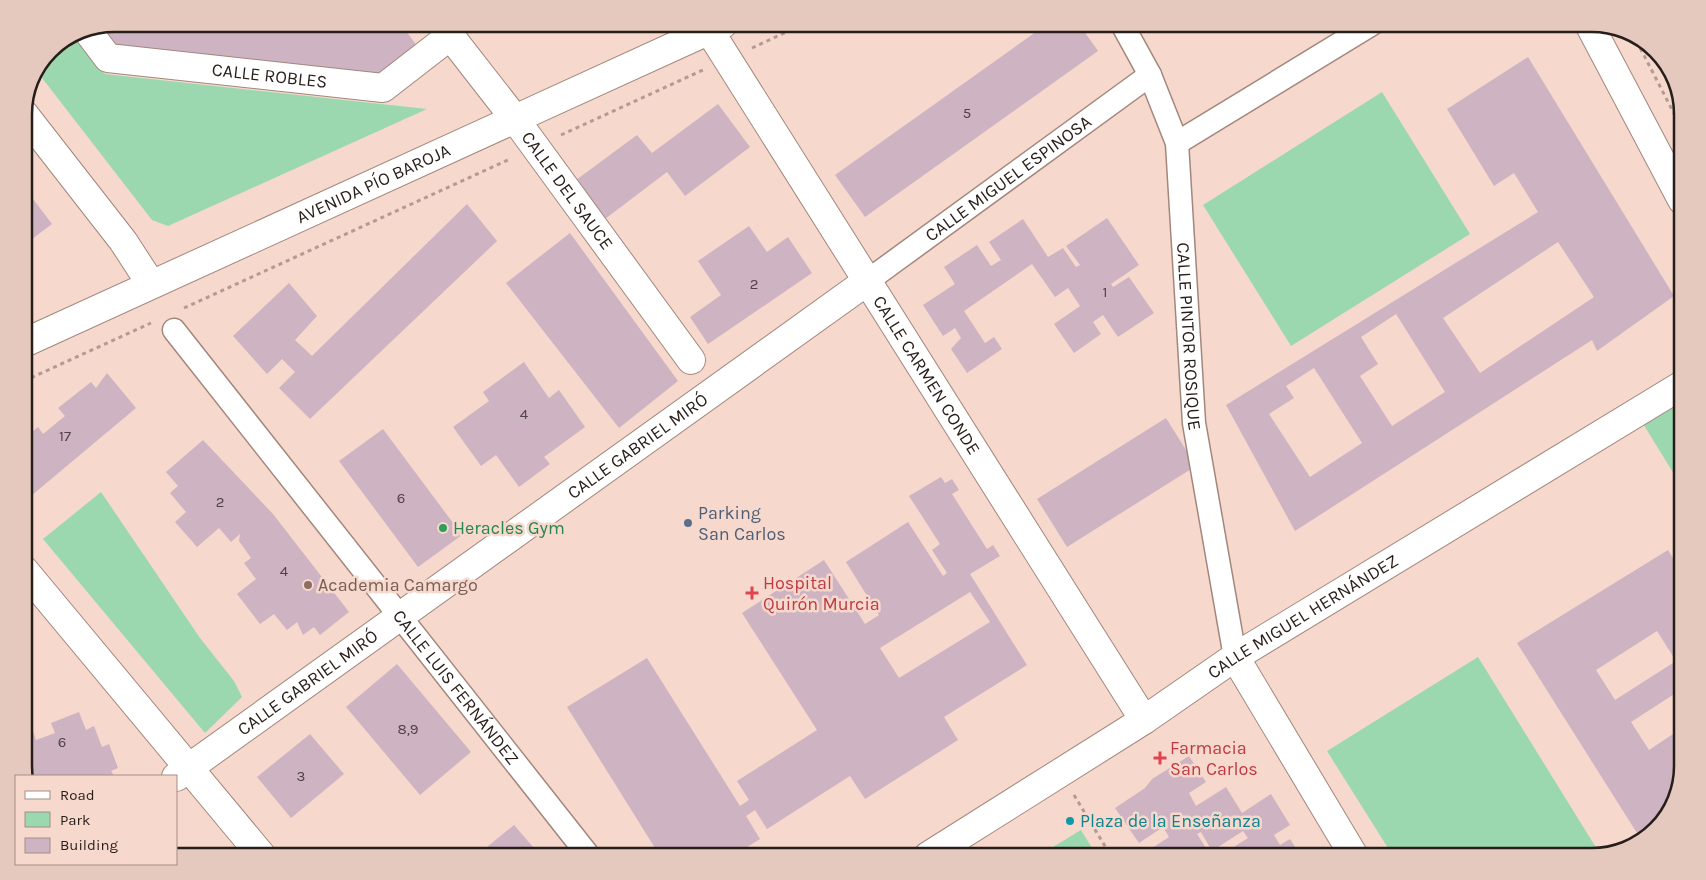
<svg xmlns="http://www.w3.org/2000/svg" width="1706" height="880" font-family="Karla,sans-serif">
<style>
.green{fill:#9bd8b0}
.building{fill:#ceb3c3;fill-rule:evenodd}
.lines{fill:none;stroke-linecap:round;stroke-linejoin:round}
.pedestrian-casing{stroke:#a3877c;stroke-width:25}
.minor-casing{stroke:#a3877c;stroke-width:30}
.tertiary-casing{stroke:#a3877c;stroke-width:30}
.secondary-casing{stroke:#a3877c;stroke-width:30}
.path{stroke:#b29b92;stroke-width:3;stroke-dasharray:4 4;stroke-linecap:butt}
.pedestrian{stroke:#fff;stroke-width:22}
.minor{stroke:#fff;stroke-width:28}
.tertiary{stroke:#fff;stroke-width:28}
.secondary{stroke:#fff;stroke-width:28}
.service-dot{fill:#5c6f8a;stroke:#f6d8cd;stroke-width:2}
.leisure-dot{fill:#2e9e5b;stroke:#f6d8cd;stroke-width:2}
.education-dot{fill:#8d6e63;stroke:#f6d8cd;stroke-width:2}
.health-dot{fill:#e0444e;stroke:#f6d8cd;stroke-width:2}
.culture-dot{fill:#0f9aa8;stroke:#f6d8cd;stroke-width:2}
.labels{text-anchor:middle;stroke-width:5;stroke-linejoin:round;paint-order:stroke}
.number-label{font-size:15px;fill:#514244}
.street-label{font-size:18px;fill:#271d19;stroke:#f6d8cd}
.service-label{font-size:18px;fill:#4e5e75;stroke:#f6d8cd;text-anchor:start}
.leisure-label{font-size:18px;fill:#27864d;stroke:#f6d8cd;text-anchor:start}
.health-label{font-size:18px;fill:#be3a42;stroke:#f6d8cd;text-anchor:start}
.education-label{font-size:18px;fill:#785e54;stroke:#f6d8cd;text-anchor:start}
.culture-label{font-size:18px;fill:#0d838f;stroke:#f6d8cd;text-anchor:start}
.rim{fill:none;stroke:#271d19;stroke-width:2.5}
</style>
<rect width="100%" height="100%" fill="#f6d8cd"/>
<path class="green" d="M 73,35 L 105,74 L 427,109 L 168,226 L 152,220 L 39,74 L 50,50 Z
M 1382,92 L 1470,234 L 1291,346 L 1203,205 Z
M 1682,385 L 1682,487 L 1637,414 Z
M 101,492 L 200,638 L 234,681 L 242,697 L 205,733 L 43,539 Z
M 1478,657 L 1600,854 L 1592,856 L 1393,856 L 1327,751 Z
M 1081,830 L 1097,856 L 1038,856 Z"/>
<path class="building" d="M 114,24 L 316,24 L 367,29 L 377,24 L 401,24 L 417,46 L 381,75 L 113,46 L 98,27 Z
M 1047,24 L 1079,24 L 1098,51 L 865,217 L 835,175 Z
M 1528,57 L 1674,296 L 1597,351 L 1592,340 L 1295,531 L 1226,405 L 1538,212 L 1514,173 L 1494,186 L 1447,109 ZM 1558,242 L 1594,297 L 1480,373 L 1443,318 ZM 1396,314 L 1445,392 L 1392,426 L 1360,376 L 1378,364 L 1361,337 ZM 1314,368 L 1362,443 L 1310,477 L 1269,414 L 1294,398 L 1286,386 Z
M 718,104 L 750,147 L 685,196 L 667,172 L 601,222 L 572,183 L 637,135 L 652,153 Z
M 24,187 L 52,224 L 24,245 Z
M 467,204 L 497,241 L 310,419 L 279,388 L 295,372 L 282,359 L 267,374 L 233,336 L 289,283 L 317,316 L 295,340 L 312,356 Z
M 1107,218 L 1139,265 L 1111,284 L 1113,287 L 1129,277 L 1154,313 L 1118,337 L 1103,315 L 1093,322 L 1101,334 L 1074,353 L 1054,324 L 1080,306 L 1068,288 L 1055,297 L 1032,264 L 964,311 L 985,343 L 994,337 L 1002,349 L 967,373 L 951,349 L 961,338 L 955,328 L 943,336 L 923,305 L 955,284 L 944,267 L 977,245 L 991,266 L 1001,260 L 989,242 L 1023,219 L 1048,257 L 1063,248 L 1076,267 L 1080,265 L 1066,246 Z
M 749,226 L 767,252 L 788,237 L 812,273 L 708,344 L 690,317 L 721,295 L 698,261 Z
M 570,233 L 678,381 L 619,428 L 506,283 Z
M 524,362 L 549,398 L 559,390 L 585,427 L 544,457 L 550,464 L 519,487 L 496,455 L 481,466 L 453,427 L 489,401 L 483,392 Z
M 107,373 L 136,408 L 25,501 L 24,439 L 38,427 L 43,434 L 65,416 L 58,408 L 91,382 L 96,388 Z
M 1166,418 L 1196,466 L 1067,547 L 1037,499 Z
M 383,429 L 462,535 L 418,567 L 339,461 Z
M 203,440 L 273,514 L 349,612 L 320,635 L 314,627 L 303,635 L 297,622 L 287,630 L 274,614 L 260,624 L 237,594 L 256,579 L 244,563 L 251,558 L 239,541 L 240,534 L 231,542 L 219,528 L 197,547 L 175,522 L 186,512 L 170,493 L 178,486 L 166,472 Z
M 941,477 L 945,483 L 952,479 L 959,490 L 952,494 L 987,549 L 993,545 L 1000,556 L 970,574 L 1027,665 L 944,717 L 958,740 L 865,799 L 850,776 L 767,829 L 755,810 L 746,816 L 760,839 L 733,856 L 660,856 L 567,707 L 647,658 L 740,806 L 749,800 L 737,781 L 817,730 L 742,613 L 824,560 L 865,624 L 879,615 L 846,562 L 908,522 L 943,576 L 947,573 L 932,550 L 940,544 L 909,496 ZM 970,592 L 990,622 L 899,678 L 880,648 Z
M 1668,550 L 1682,573 L 1682,689 L 1631,722 L 1649,750 L 1682,728 L 1682,766 L 1673,806 L 1642,841 L 1517,643 ZM 1657,631 L 1676,661 L 1615,700 L 1596,670 Z
M 397,664 L 471,752 L 420,795 L 346,707 Z
M 79,712 L 86,730 L 94,726 L 102,747 L 109,744 L 118,768 L 111,771 L 114,776 L 25,776 L 24,731 L 32,728 L 36,740 L 55,733 L 51,723 Z
M 310,734 L 344,774 L 291,818 L 257,777 Z
M 1189,756 L 1206,782 L 1189,793 L 1196,806 L 1226,787 L 1242,813 L 1271,794 L 1290,825 L 1274,835 L 1280,845 L 1290,839 L 1301,856 L 1242,856 L 1235,846 L 1248,838 L 1243,831 L 1212,851 L 1201,832 L 1197,834 L 1211,856 L 1149,856 L 1146,852 L 1169,837 L 1163,827 L 1139,843 L 1115,808 L 1145,788 L 1152,779 Z
M 514,825 L 541,856 L 476,856 Z"/>
<g class="lines">
<g class="pedestrian-casing">
<g id="pedestrian">
<path id="s1" d="M 1122,24 L 1150,75 L 1177,143 L 1194,423 L 1235,657"/>
<path d="M 1177,143 L 1372,24"/>
<path id="s2" d="M 866,282 L 1150,75"/>
<path id="s3" d="M 174,330 L 589,856"/>
</g>
</g>
<g class="minor-casing">
<g id="minor">
<path id="s4" d="M 441,24 L 515,119 L 691,360"/>
<path id="s5" d="M 86,29 L 108,58 L 383,88 L 450,36"/>
<path id="s6" d="M 709,30 L 1144,720"/>
<path d="M 24,114 L 123,241 L 151,284"/>
<path d="M 24,570 L 262,856"/>
<path d="M 1235,657 L 1354,856"/>
<path id="s7" d="M 176,777 L 866,282"/>
<path id="s8" d="M 928,856 L 1144,720 L 1235,657 L 1682,385"/>
</g>
</g>
<g class="tertiary-casing">
<path id="tertiary" d="M 1589,24 L 1682,200"/>
</g>
<g class="secondary-casing">
<g id="secondary">
<path id="s9" d="M 24,343 L 723,24"/>
</g>
</g>
<path class="path" d="M 1633,34 L 1682,129
M 752,48 L 795,28 L 807,29 L 819,24
M 561,135 L 703,70
M 184,308 L 510,159
M 24,381 L 151,323
M 24,533 L 32,544
M 1074,795 L 1111,856"/>
<use href="#pedestrian" class="pedestrian"/>
<use href="#minor" class="minor"/>
<use href="#tertiary" class="tertiary"/>
<use href="#secondary" class="secondary"/>
</g>
<circle class="service-dot" cx="688" cy="523" r="5"/>
<circle class="leisure-dot" cx="443" cy="528" r="5"/>
<circle class="education-dot" cx="308" cy="585" r="5"/>
<g class="health-dot">
<path d="M749.5 585.5h5v5h5v5h-5v5h-5v-5h-5v-5h5z"/>
<path d="M1157.5 750.5h5v5h5v5h-5v5h-5v-5h-5v-5h5z"/>
</g>
<circle class="culture-dot" cx="1070" cy="821" r="5"/>
<g class="labels">
<g class="number-label">
<text x="967" y="118">5</text>
<text x="754" y="289">2</text>
<text x="1105" y="297">1</text>
<text x="524" y="419">4</text>
<text x="65" y="441">17</text>
<text x="401" y="503">6</text>
<text x="220" y="507">2</text>
<text x="284" y="576">4</text>
<text x="408" y="734">8,9</text>
<text x="62" y="747">6</text>
<text x="301" y="781">3</text>
</g>
<g class="street-label">
<text dy="6" stroke="none"><textPath href="#s5" startOffset="199">CALLE ROBLES</textPath></text>
<text dy="6" stroke="none"><textPath href="#s2" startOffset="176">CALLE MIGUEL ESPINOSA</textPath></text>
<text dy="6" stroke="none"><textPath href="#s9" startOffset="384">AVENIDA PÍO BAROJA</textPath></text>
<text dy="6" stroke="none"><textPath href="#s4" startOffset="209">CALLE DEL SAUCE</textPath></text>
<text dy="6" stroke="none"><textPath href="#s1" startOffset="325">CALLE PINTOR ROSIQUE</textPath></text>
<text dy="6" stroke="none"><textPath href="#s6" startOffset="408">CALLE CARMEN CONDE</textPath></text>
<text dy="6" stroke="none"><textPath href="#s7" startOffset="568">CALLE GABRIEL MIRÓ</textPath></text>
<text dy="6" stroke="none"><textPath href="#s8" startOffset="445">CALLE MIGUEL HERNÁNDEZ</textPath></text>
<text dy="6" stroke="none"><textPath href="#s7" startOffset="162">CALLE GABRIEL MIRÓ</textPath></text>
<text dy="6" stroke="none"><textPath href="#s3" startOffset="455">CALLE LUIS FERNÁNDEZ</textPath></text>
</g>
<g class="service-label">
<text x="698" y="519">Parking<tspan x="698" dy="21">San Carlos</tspan></text>
</g>
<g class="leisure-label">
<text x="453" y="534">Heracles Gym</text>
</g>
<g class="health-label">
<text x="763" y="589">Hospital<tspan x="763" dy="21">Quirón Murcia</tspan></text>
<text x="1170" y="754">Farmacia<tspan x="1170" dy="21">San Carlos</tspan></text>
</g>
<g class="education-label">
<text x="318" y="591">Academia Camargo</text>
</g>
<g class="culture-label">
<text x="1080" y="827">Plaza de la Enseñanza</text>
</g>
</g>
<path d="M0 0H1706V880H0ZM114 32H1592A82 82 0 0 1 1674 114V766A82 82 0 0 1 1592 848H114A82 82 0 0 1 32 766V114A82 82 0 0 1 114 32Z" fill="#e5c9bf" fill-rule="evenodd"/>
<path class="rim" d="M114 32H1592A82 82 0 0 1 1674 114V766A82 82 0 0 1 1592 848H114A82 82 0 0 1 32 766V114A82 82 0 0 1 114 32Z"/>
<rect x="15" y="775" width="162" height="90" fill="#f6d8cd" stroke="#a38d85"/>
<rect x="25" y="791" width="25" height="8" fill="#ffffff" stroke="#a38d85"/>
<text x="60" y="800" font-size="15" fill="#271d19">Road</text>
<rect x="25" y="812" width="25" height="15" fill="#9bd8b0" stroke="#a38d85"/>
<text x="60" y="825" font-size="15" fill="#271d19">Park</text>
<rect x="25" y="838" width="25" height="15" fill="#ceb3c3" stroke="#a38d85"/>
<text x="60" y="850" font-size="15" fill="#271d19">Building</text>
</svg>
